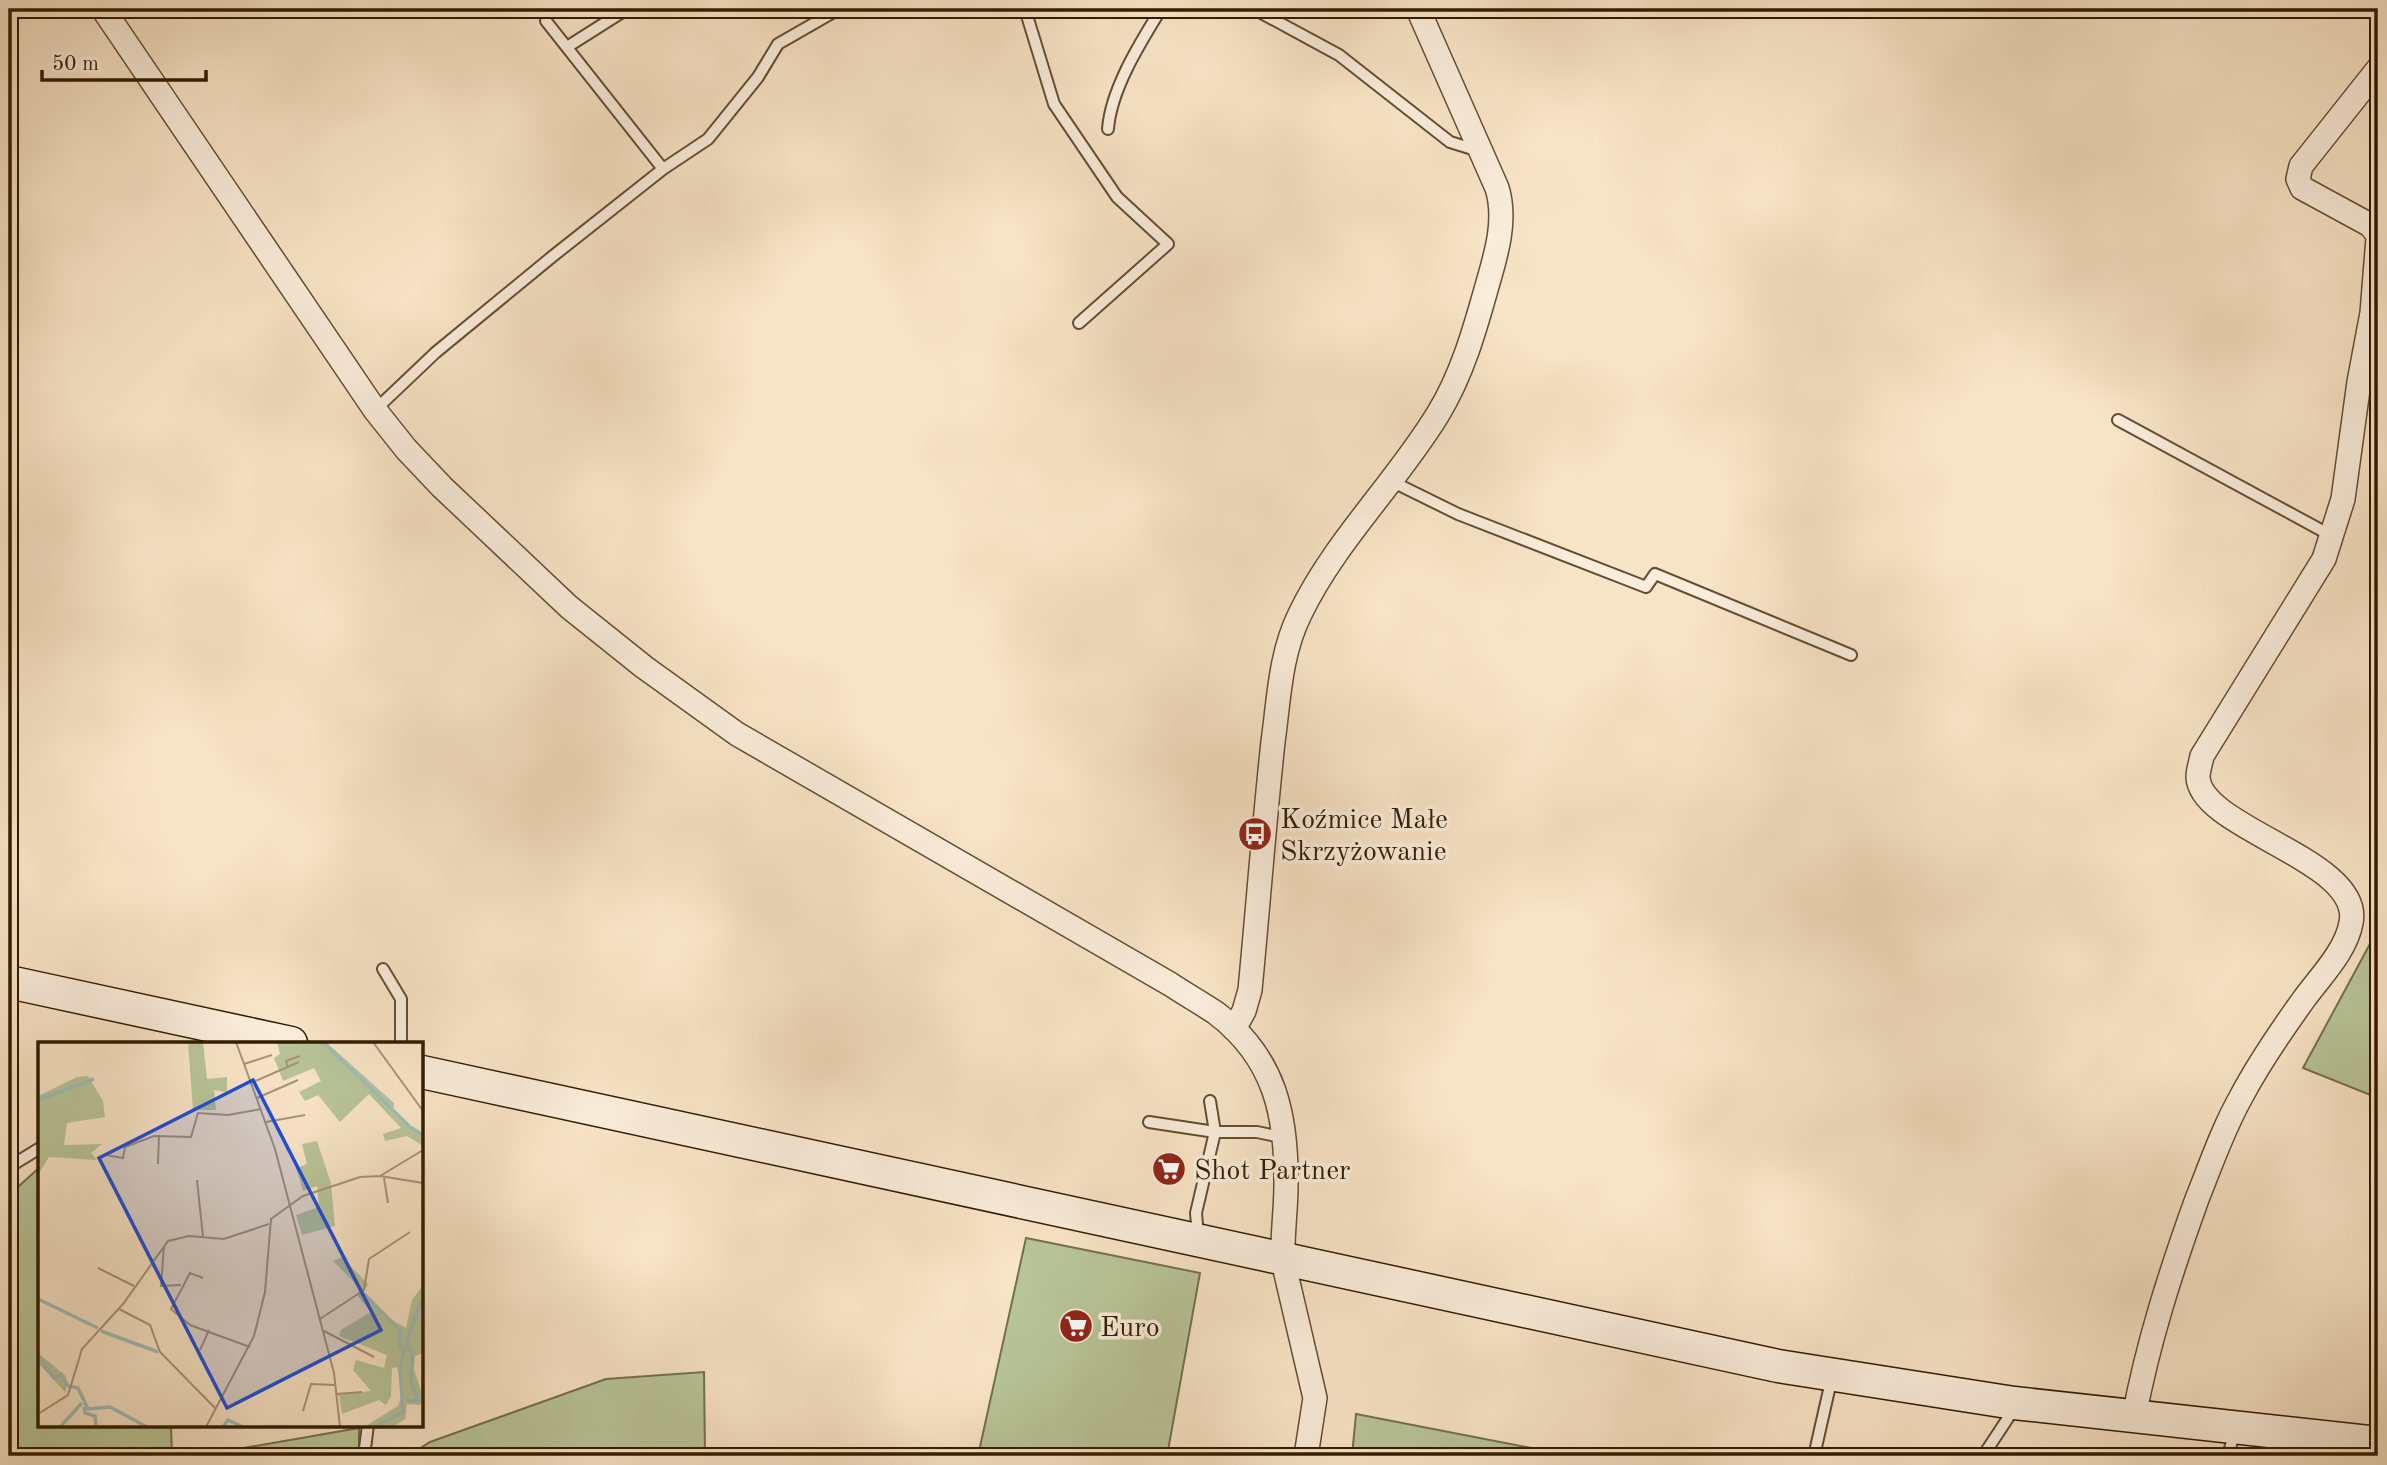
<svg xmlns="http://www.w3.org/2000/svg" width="2387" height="1465" font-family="'Old Standard TT',serif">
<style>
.green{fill:#b8c599;stroke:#75704c;stroke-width:2}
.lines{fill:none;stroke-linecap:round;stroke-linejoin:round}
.service-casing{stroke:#644e32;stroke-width:14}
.minor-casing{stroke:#644e32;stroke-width:26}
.secondary-casing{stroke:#321c00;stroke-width:35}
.service{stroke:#faeddb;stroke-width:10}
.minor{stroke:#faeddb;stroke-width:23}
.secondary{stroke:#faeddb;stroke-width:32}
.labels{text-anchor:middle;stroke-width:7;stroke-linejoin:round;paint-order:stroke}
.poi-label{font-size:28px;fill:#321c00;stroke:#faeddb;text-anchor:start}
.inset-river{fill:none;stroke:#9ebeba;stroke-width:3.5}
.inset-road{fill:none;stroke:#a99477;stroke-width:2}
.view{fill:#1d4ed8;fill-opacity:0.15;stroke:#1d4ed8;stroke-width:3.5}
.inset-edge{fill:none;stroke:#321c00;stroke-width:3.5}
</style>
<rect width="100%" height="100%" fill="#f8e4c7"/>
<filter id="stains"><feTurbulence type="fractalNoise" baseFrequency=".00286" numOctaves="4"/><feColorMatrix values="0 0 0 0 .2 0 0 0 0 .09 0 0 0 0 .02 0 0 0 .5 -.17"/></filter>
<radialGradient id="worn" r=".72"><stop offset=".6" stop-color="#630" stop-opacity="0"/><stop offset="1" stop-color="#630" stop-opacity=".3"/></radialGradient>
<path class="green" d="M 2378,929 L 2378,1098 L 2303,1068 Z
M 40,1167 L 40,1425 L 171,1425 L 172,1456 L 9,1456 L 9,1195 Z
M 1026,1238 L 1200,1273 L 1167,1456 L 978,1456 Z
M 704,1372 L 705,1456 L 408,1456 L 430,1442 L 606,1379 Z
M 1356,1414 L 1552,1452 L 1551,1456 L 1352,1456 Z
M 359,1428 L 359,1456 L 197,1456 Z"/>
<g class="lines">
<g class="service-casing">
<path id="service" d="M 1025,9 L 1054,104 L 1117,197 L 1168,244 L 1079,323
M 1254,9 L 1339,55 L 1450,142 L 1479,151
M 546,21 L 663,169
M 567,47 L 627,9
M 1108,129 C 1111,89 1140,43 1161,9
M 375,410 L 435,353 L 553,256 L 663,169 L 708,139 L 758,77 L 778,44 L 839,9
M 2118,420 L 2332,536
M 1391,481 L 1458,514 L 1646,587 L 1655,574 L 1851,655
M 383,969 L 401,999 L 401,1043
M 1210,1101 L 1215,1132 L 1257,1132 L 1285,1138
M 1149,1122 L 1215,1132 L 1196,1213 L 1198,1236
M 9,1167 L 40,1148
M 364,1456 L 368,1425
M 1814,1456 L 1829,1390 L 1828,1377
M 1983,1456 L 2008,1418 L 2014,1405
M 2228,1456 L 2235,1430"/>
</g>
<g class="minor-casing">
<path id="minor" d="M 103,9 L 375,410 L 406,449 L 442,487 L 569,607 L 644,667 L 737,734 L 1170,984 C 1185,994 1201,1003 1216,1013 C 1275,1058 1287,1115 1286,1185 C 1286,1211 1282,1235 1283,1261 L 1315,1398 L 1306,1456
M 2378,69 L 2301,166 L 2298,179 L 2302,188 L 2370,225 L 2378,235
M 1234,1029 L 1244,1011 L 1250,990 C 1258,907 1264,825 1273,742 C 1279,699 1280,654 1300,614 C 1335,541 1396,483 1438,414 C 1462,375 1475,329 1487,286 C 1496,255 1507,220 1497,188 L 1418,9
M 2134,1417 C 2148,1342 2171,1271 2197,1199 C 2211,1164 2223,1129 2241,1097 C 2259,1063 2281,1031 2304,999 C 2320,977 2346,951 2351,923 C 2364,860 2200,829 2198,777 C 2198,770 2201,762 2202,756 L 2324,559 L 2343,499 L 2359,382 L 2372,313 L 2378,238"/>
</g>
<g class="secondary-casing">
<path id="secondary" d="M 9,982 L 291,1043
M 422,1072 L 1778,1366 L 2014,1403 L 2378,1443"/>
</g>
<use href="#service" class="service"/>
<use href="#minor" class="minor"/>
<use href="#secondary" class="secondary"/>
</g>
<defs>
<g id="bus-disc" transform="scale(1.75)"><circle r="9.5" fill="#8f2418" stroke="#faeddb"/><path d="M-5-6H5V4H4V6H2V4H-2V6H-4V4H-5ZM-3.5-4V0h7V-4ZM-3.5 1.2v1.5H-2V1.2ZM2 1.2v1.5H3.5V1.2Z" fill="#fff"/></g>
<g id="supermarket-disc" transform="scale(1.75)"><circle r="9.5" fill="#8f2418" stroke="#faeddb"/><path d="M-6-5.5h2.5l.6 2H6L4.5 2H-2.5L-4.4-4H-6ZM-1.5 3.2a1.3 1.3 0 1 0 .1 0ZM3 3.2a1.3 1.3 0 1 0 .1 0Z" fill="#fff"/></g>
</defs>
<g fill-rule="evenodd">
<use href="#bus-disc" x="1255" y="834"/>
<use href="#supermarket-disc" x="1169" y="1169"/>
<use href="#supermarket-disc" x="1076" y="1326"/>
</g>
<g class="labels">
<g class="poi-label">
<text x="1280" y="828">Koźmice Małe<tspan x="1280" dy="32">Skrzyżowanie</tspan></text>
<text x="1194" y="1179">Shot Partner</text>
<text x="1100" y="1336">Euro</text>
</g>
</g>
<g transform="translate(38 1042)">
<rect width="385" height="385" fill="#f8e4c7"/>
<path d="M 150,0 L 165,0 L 169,37 L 189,35 L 189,50 L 176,48 L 178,68 L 155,68 ZM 239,0 L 288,0 L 356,61 L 355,69 L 385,94 L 385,104 L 369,94 L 347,99 L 345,92 L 363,86 L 331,52 L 302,80 L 280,53 L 267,59 L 261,50 L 283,39 L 276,26 L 245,39 L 236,16 L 242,12 ZM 50,34 L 65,59 L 67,75 L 29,81 L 26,103 L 64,102 L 53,111 L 59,118 L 11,115 L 0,133 L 0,54 L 39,35 ZM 279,99 L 293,141 L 297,184 L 264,193 L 258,173 L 281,165 L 279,144 L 265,149 L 258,126 L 269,122 L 264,102 ZM 304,215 L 330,242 L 326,250 L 349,275 L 368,286 L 374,258 L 385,243 L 385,311 L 377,314 L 376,328 L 385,354 L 382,363 L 369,362 L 367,377 L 355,385 L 326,385 L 360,364 L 365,351 L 359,325 L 354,326 L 353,354 L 348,363 L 341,358 L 304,372 L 301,353 L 333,349 L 315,328 L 318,318 L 346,326 L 349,313 L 301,294 L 303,288 L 333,270 L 319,253 L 325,249 L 295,219 ZM 0,311 L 28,334 L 28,351 L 0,321 Z" fill="#b8c599"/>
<path class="inset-river" d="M 285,0 L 372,85 L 385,93M 0,58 L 56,37M 326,252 L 363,289 L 361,302 L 366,309 L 362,327 L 365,370 L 336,385M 0,257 L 60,286M 63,289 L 120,310M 0,314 L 16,336 L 23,333 L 30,344 L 40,346 L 50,367 L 72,365 L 109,385M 368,359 L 381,358 L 373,340 L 374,312 L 368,301 L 385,254M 46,365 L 47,371 L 57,374 L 58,385M 22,385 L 44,361M 185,385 L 190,378 L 205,385"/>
<path class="inset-road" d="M 198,0 L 237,107 L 296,331 L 302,385M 335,0 L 385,69M 206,22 L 234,13M 250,26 L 248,19 L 262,14M 213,41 L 261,20M 219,56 L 260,38M 228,80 L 267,73M 68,113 L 85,116 L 87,105 L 116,94 L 153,95 L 160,71 L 190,73 L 223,67M 120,122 L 121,93M 342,134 L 385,141M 346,136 L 350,161M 159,138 L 165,195M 126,204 L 123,244 L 143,243M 60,226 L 96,244M 165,236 L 152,231 L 133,267 L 152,283 L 212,305M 81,267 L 112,283 L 122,310 L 178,367M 282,277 L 326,248 L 331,217 L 372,190M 286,289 L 336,315M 162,308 L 171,288M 299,352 L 324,350M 265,369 L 273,342 L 297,343M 0,372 L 30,353 L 44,307 L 85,262 L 130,199 L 151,194 L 186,197 L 231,182M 168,385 L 216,294 L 227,250 L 233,177 L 265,154 L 322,135 L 342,134 L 385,108"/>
<path class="view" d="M 215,38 L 343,288 L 189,366 L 61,116 Z"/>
<rect width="385" height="385" class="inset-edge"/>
</g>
<rect width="2387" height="1465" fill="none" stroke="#f8e4c7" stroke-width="35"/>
<rect x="10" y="10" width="2366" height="1444" fill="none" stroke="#321c00" stroke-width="3.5"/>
<rect x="18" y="18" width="2352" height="1430" fill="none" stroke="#321c00" stroke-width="2"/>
<path d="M42 70v10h164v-10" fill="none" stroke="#321c00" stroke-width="3.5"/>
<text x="52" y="70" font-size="21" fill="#321c00" stroke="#faeddb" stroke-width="5" paint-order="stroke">50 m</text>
<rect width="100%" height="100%" filter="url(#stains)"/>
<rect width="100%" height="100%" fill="url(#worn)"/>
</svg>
